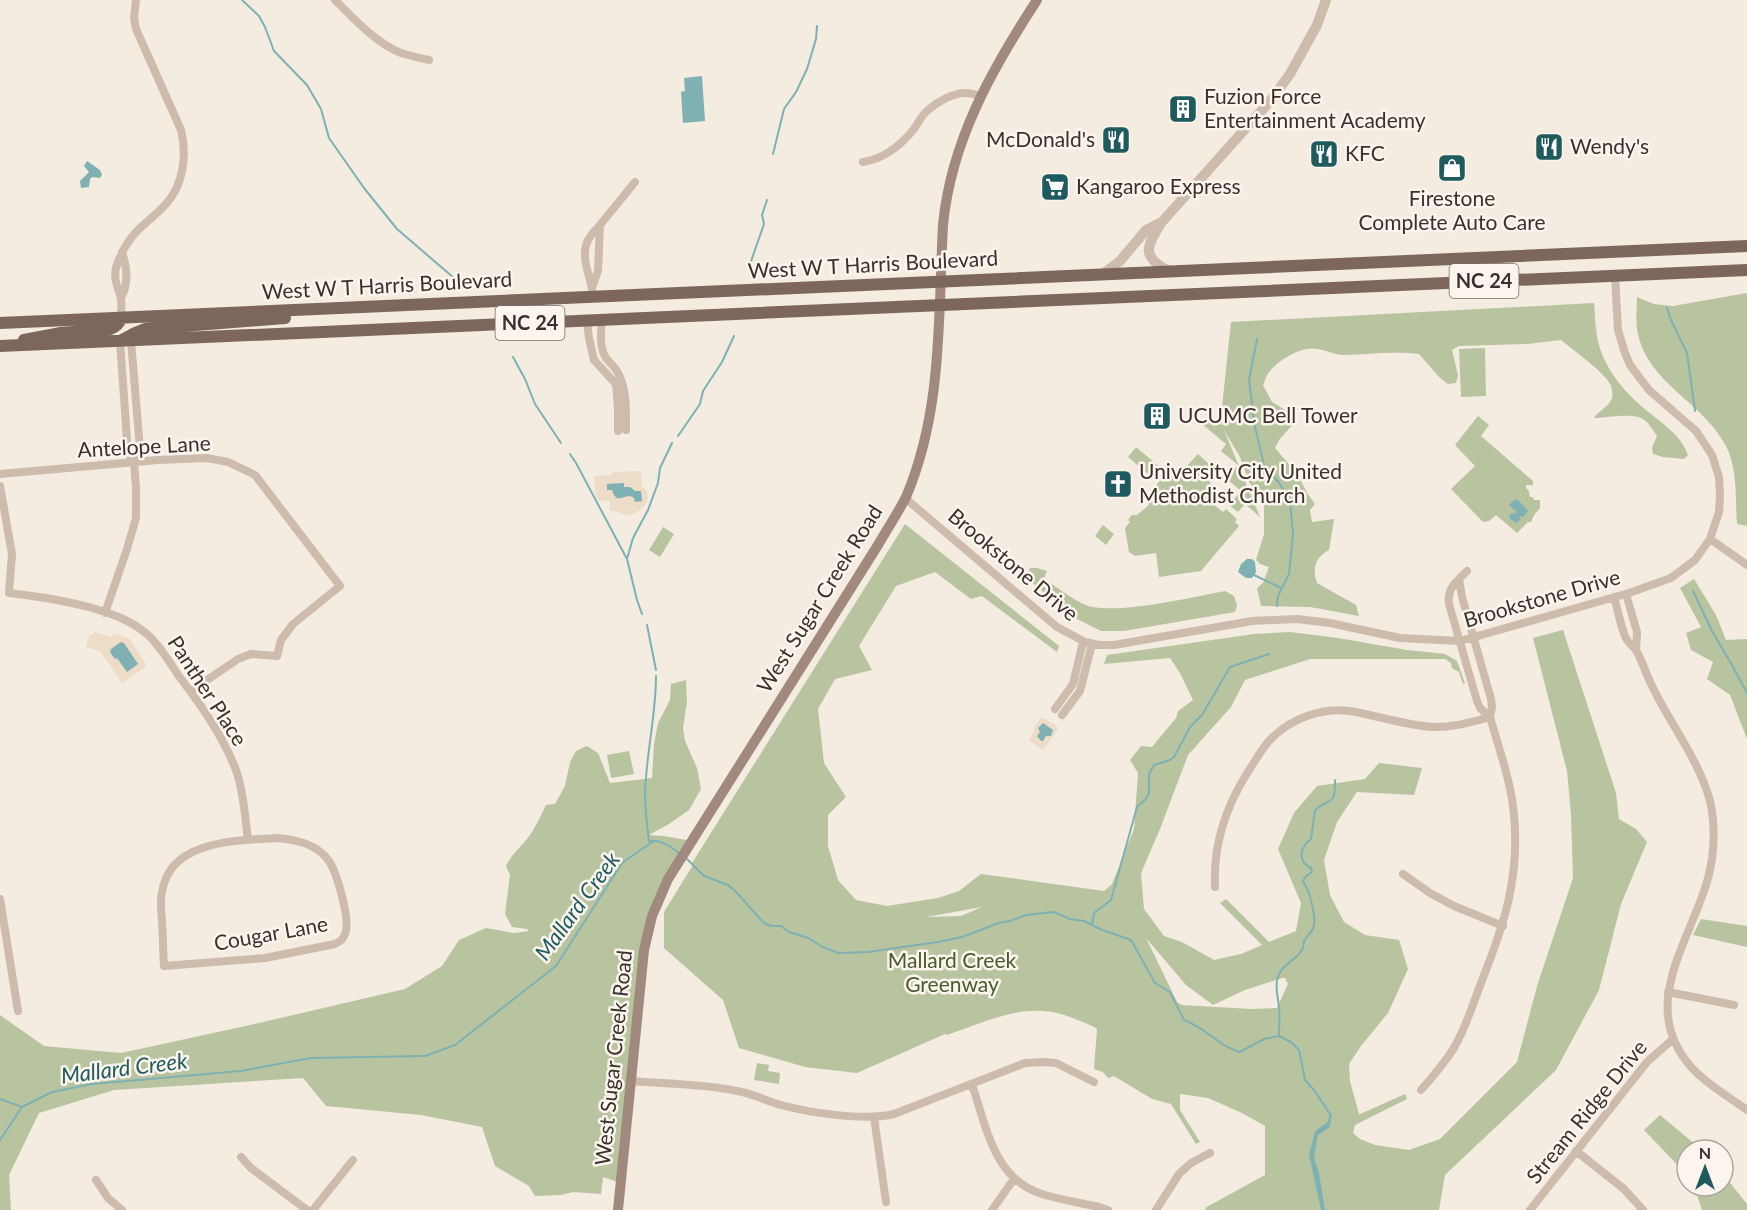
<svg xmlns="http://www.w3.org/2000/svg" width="1747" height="1210" font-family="Lato,sans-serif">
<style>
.green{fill:#b8c4a0;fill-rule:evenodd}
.plaza{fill:#ecdcc8}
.water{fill:#7fb0b2}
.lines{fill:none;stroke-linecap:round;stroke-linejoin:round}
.stream{stroke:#7fb0b2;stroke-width:2}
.minor{stroke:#cdbbac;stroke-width:8}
.tertiary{stroke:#cdbbac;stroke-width:10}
.secondary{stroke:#a18a7d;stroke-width:10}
.primary{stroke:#7d675c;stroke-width:12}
.labels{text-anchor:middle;stroke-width:5;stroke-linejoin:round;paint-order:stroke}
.shield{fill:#fbf5ee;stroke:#756b66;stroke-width:1.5}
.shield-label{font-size:20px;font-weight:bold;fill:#3b302b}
.poi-label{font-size:21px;fill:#3b302b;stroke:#fbf5ee;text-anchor:start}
.street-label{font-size:21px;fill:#3b302b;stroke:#fbf5ee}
.park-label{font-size:21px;fill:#4a5a2e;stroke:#fbf5ee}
.water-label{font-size:22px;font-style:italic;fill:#1f5a5e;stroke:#fbf5ee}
</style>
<rect width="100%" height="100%" fill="#f4ebe1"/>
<path class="green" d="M 1747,293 L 1747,526 L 1737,524 C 1735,499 1738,469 1726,446 C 1704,403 1648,383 1638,334 C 1635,323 1637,309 1637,297 L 1654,304 L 1673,306 Z
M 1594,303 C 1595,314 1595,325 1597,336 C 1601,361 1618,385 1637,402 C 1654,419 1680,431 1688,455 L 1684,459 L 1663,457 L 1653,454 L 1652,448 L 1657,436 C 1653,430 1648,421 1641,418 C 1630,413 1606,418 1594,418 C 1598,411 1610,406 1612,398 C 1613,394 1612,387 1610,384 C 1605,373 1572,349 1561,340 L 1528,344 L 1459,346 L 1452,350 L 1458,375 L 1456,383 L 1448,384 L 1440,378 L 1419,354 C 1394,351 1369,354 1344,355 C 1335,355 1326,350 1317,349 C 1301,346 1279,360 1269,372 C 1266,376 1265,381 1263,385 L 1272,402 L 1292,414 L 1295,422 L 1279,440 L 1275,448 L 1298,475 L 1307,493 L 1315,504 L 1310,510 L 1312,522 L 1334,519 L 1329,550 C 1315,557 1312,570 1317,583 L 1356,605 L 1359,616 L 1310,607 L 1261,606 L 1257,588 L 1263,583 L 1269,567 L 1260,564 L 1256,560 L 1264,534 L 1264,501 L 1249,482 L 1240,457 L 1224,430 L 1260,517 L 1245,504 L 1238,512 L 1229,505 L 1241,491 L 1227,479 L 1238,465 L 1221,451 L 1226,444 L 1203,425 L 1210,417 L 1213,417 L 1222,425 L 1218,413 L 1222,407 L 1231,322 Z
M 1485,348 L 1486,396 L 1461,397 L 1459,349 Z
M 1478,416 L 1489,425 L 1481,436 L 1533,481 L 1533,485 L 1526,485 L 1526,488 L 1529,491 L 1530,497 L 1533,497 L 1534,500 L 1540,500 L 1540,508 L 1534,515 L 1531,522 L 1528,522 L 1517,533 L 1496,515 L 1489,521 L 1483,522 L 1451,489 L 1475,466 L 1455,445 Z
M 1136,447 L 1162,469 L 1154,479 L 1128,457 Z
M 1198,454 L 1209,464 L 1211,495 L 1208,500 L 1223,512 L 1226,509 L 1237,519 L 1235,522 L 1239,526 L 1201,571 L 1159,577 L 1156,553 L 1135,556 L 1129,552 L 1125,528 L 1130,522 L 1128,520 L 1132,515 L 1137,515 L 1149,505 L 1148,503 L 1151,500 L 1151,494 L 1156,488 L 1155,487 L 1166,472 L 1175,479 Z
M 905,524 L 1059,646 L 1057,652 L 982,596 L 971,599 L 935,572 L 896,586 L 859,646 L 872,670 L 835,679 L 818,709 L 824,763 L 846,797 L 828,815 L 828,846 L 838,880 L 856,900 L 887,906 L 938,898 L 959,891 L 981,874 L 1104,891 L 1112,884 L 1134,829 L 1138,773 L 1130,760 L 1141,746 L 1152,747 L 1176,718 L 1178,711 L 1193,700 L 1180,673 L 1170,658 L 1104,664 L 1107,655 L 1254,634 L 1290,632 L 1338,638 L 1407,650 L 1445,654 L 1457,661 L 1465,683 L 1463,684 L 1459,672 L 1452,668 L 1451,663 L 1445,659 L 1310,659 L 1245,680 L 1231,707 L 1188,755 L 1160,829 L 1141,873 L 1144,909 L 1164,936 L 1182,942 L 1214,960 L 1241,954 L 1262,945 L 1220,903 L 1226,899 L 1269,942 L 1296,931 L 1301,903 L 1278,849 L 1294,813 L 1317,786 L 1365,779 L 1379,763 L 1422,768 L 1414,795 L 1357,792 L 1337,822 L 1324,860 L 1330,895 L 1344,922 L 1365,935 L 1399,940 L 1408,969 L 1388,1013 L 1361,1046 L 1349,1064 L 1350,1081 L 1359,1114 L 1358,1115 L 1405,1094 L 1407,1099 L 1355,1125 L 1353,1133 L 1360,1139 L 1375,1145 L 1409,1150 L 1440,1139 L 1517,1062 L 1537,986 L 1573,878 L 1571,814 L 1567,771 L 1533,638 L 1563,630 L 1616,793 L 1619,819 L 1636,829 L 1647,842 L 1621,904 L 1599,990 L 1556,1070 L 1445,1175 L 1439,1210 L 1206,1210 L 1205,1208 L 1265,1175 L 1265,1126 L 1242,1113 L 1208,1098 L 1180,1094 L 1180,1110 L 1200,1142 L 1196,1144 L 1171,1104 L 1152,1099 L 1114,1076 L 1108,1078 L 1103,1072 L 1094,1069 L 1097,1029 C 1090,1024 1082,1022 1075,1019 C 1030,999 990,1020 947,1035 L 945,1034 L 857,1073 L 805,1067 L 739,1048 L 723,1000 L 664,948 L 664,912 L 693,865 L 692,863 ZM 982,907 L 961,916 L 926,917 ZM 1146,938 L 1186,985 L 1213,1005 L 1245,990 L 1282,978 L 1285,978 L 1288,984 L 1277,1008 L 1251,1009 L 1182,1005 L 1177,1002 Z
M 1103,525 L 1114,534 L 1106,545 L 1095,536 Z
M 663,527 L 674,534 L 660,557 L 649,550 Z
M 1030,568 L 1037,568 L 1047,571 L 1044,579 C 1057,587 1069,597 1083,604 C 1111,617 1192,597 1225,591 L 1234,596 L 1237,605 L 1235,612 L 1124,631 L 1101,631 L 1077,619 L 1026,578 Z
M 1694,579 L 1716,615 L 1726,640 L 1747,639 L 1747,739 L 1730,695 L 1707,679 L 1713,662 L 1691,650 L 1686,633 L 1701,627 L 1680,588 Z
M 686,680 L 687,702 L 683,728 L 685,741 L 697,768 L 701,789 L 689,810 L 669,824 L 649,835 L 664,836 L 692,841 L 652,916 L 621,1183 L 603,1177 L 601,1194 L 573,1192 L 561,1195 L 535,1196 L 529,1186 L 495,1166 L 482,1127 L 421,1115 L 326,1106 L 303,1078 L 114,1090 L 39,1113 L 9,1175 L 11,1210 L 0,1210 L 0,1015 L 44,1046 L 121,1053 L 259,1023 L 405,989 L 442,966 L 459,940 L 486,928 L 514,933 L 529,931 L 527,929 L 512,927 L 505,914 L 510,875 L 506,866 C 511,855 519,849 527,839 C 535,829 540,817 546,805 L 555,804 L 565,786 L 570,762 L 576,751 L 587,746 L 598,753 L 610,783 L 652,778 L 654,744 L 658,723 L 670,700 L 671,684 Z
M 629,751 L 634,774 L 611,778 L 607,755 Z
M 1701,919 L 1747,926 L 1747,947 L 1693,935 Z
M 757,1063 L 769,1065 L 768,1071 L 780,1073 L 779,1084 L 754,1080 Z
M 1660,1115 L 1702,1150 L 1687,1150 L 1687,1175 L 1644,1130 Z
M 1723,1174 L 1747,1204 L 1747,1210 L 1702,1210 L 1694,1186 L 1723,1186 Z"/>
<path class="plaza" d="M 641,471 L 642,487 L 647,491 L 648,497 L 647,502 L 641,509 L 634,514 L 629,515 L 622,514 L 617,511 L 610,511 L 610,502 L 606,500 L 600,501 L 596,497 L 594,476 L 612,475 L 613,472 Z
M 94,632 L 112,637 L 113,633 L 130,639 L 147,666 L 122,683 L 100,651 L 86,647 L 90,634 L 93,635 Z
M 1040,718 L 1044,718 L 1057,726 L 1058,730 L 1043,750 L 1029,740 L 1034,732 L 1034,728 Z"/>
<path class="water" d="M 702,76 L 705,121 L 683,123 L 681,92 L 685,91 L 684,78 Z
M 87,161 L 100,170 L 102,175 L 100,178 L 92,177 L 90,179 L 89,187 L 81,188 L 80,181 L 89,172 L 84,166 Z
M 624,483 L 624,487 L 630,487 L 635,491 L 641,491 L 642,501 L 635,502 L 634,498 L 630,496 C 620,497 616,503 612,490 L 607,490 L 607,484 Z
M 1515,499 L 1519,501 L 1528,511 L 1523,517 L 1521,516 L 1519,518 L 1521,519 L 1517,523 L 1510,519 L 1509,516 L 1512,513 L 1514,514 L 1517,512 L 1509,505 Z
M 1247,559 L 1252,559 L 1255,562 L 1256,572 L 1252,578 L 1246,578 L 1238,572 L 1241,564 Z
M 121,642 L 124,643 L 138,664 L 127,672 L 117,658 L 115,659 L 110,652 L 111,649 Z
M 1043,723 L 1053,730 L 1051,736 L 1046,736 L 1043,741 L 1041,741 L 1037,736 L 1040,732 L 1038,728 Z
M 1332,1113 L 1330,1127 L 1318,1135 L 1314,1157 L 1319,1173 L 1325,1210 L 1321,1210 L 1309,1155 L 1315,1132 C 1321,1124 1330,1126 1329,1114 Z"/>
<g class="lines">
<path class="stream" d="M 242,0 L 259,16 L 265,27 L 274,51 L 307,85 L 321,109 L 329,138 L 364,188 L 397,229 L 454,278
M 773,154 L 784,109 L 796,92 L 807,69 L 816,39 L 817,26
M 749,267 L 764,224 L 762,215 L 767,200
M 1667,308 L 1671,320 L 1687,353 L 1695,411
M 1257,339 L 1249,380 L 1255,427 L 1264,465 L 1280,484 L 1290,502 L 1293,534 L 1289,574 L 1278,596 L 1277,606
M 513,357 L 525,379 L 535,404 L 561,443
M 678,436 L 700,404 L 703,391 L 722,362 L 734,336
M 570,454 L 576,463 L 627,559 L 637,600 L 642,614
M 627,559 L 633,538 L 648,510 L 658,483 L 660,468 L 672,443
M 1254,575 L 1281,588
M 1693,591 L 1712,631 L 1732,665 L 1747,693
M 647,625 L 656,670
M 656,676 C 656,716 646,754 645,794 C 645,809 647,826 649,841 C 661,839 671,847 680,854
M 687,859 L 704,876 L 728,885 L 736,892 L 764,923 L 771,926 L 781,926 L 789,932 L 808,938 L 823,947 L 838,953 L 868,952 L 938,942 L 962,937 L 999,923 L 1010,921 L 1026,915 L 1054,912 L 1070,919 L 1084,921 L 1100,929 L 1131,940 L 1155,983 L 1170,992 L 1184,1020 C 1206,1028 1220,1047 1240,1052 L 1264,1039 L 1279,1036 L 1291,1042 L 1299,1050 L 1305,1080 L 1314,1090 L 1330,1114
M 1092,925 L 1094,913 L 1111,900 L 1137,807 L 1146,799 L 1149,793 L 1149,774 L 1154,765 L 1170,760 L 1174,757 L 1190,727 L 1202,715 L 1230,667 L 1269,654
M 1279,1036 C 1279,1026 1280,1017 1279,1007 C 1278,997 1274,984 1279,974 C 1285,961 1304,958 1304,941 C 1307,935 1313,932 1314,925 C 1316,916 1309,888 1303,882 L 1305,877 L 1312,872 L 1311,868 C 1297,861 1300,847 1311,839 L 1315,810 C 1332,796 1335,807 1335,780
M 0,1099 L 22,1107
M 0,1140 L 22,1107 L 52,1092 L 92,1084 L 241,1071 L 311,1058 L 425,1056 L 455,1045 L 556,966 L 622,863 L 652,842"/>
<path class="minor" d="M 335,0 C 354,19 376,43 401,53 C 410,56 420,58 429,60
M 863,162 C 883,159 901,145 914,129 C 918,123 922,115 928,110 C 937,102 954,92 967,93 C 971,93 976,95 981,96
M 600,225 L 635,182
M 593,285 L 598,271 L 600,225 C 596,229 591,235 588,240 C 579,258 592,278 593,296
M 121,298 C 129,283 127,268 122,252
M 121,318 C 121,312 122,305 121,299 C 119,288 113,281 116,268 C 117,264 119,259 121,255 C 134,227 148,224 166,204 C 184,184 187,154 181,130 L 136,29 L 134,18 L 136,0
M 602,320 C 601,332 599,347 606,358 C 610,363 615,367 618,373 C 627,389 626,412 626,430
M 587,321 L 589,338 L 594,360 L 616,384 L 618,409 L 618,431
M 131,341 L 140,449 L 134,462
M 0,474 L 158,460 L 207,458 L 228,462 L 255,475 L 340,586 L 293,624 L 281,640 L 277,656 L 251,654 L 238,659 L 191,691
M 0,486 L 12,554 L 9,593 C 44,597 89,604 121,618 C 130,622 140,628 148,635 C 160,646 169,661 178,675 C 201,705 224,737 237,773 C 244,794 245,818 248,840
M 905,498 L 1057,627 L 1085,642 L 1099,645 L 1114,645 L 1252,621 L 1297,619 L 1330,623 L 1400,638 L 1460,641 L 1629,593 L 1671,578 L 1695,560 L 1710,539 L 1719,512 L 1720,496 L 1719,477 L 1712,455 L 1696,431 L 1649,390 L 1630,365 L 1625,353 L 1618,330 L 1615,276
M 1710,539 L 1747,565
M 1467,571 C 1456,582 1447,588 1449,604 L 1477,701 L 1480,708 L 1490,717
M 1626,594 L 1637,632 L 1636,650
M 1614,597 C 1618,610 1620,624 1625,636 C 1627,643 1633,645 1636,650 C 1642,660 1647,677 1653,688 C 1671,725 1699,760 1710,801 C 1716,828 1714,857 1707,882 C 1688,945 1637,1009 1693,1069 C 1708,1085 1729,1097 1747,1110
M 105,613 L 127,549 L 136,518 L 136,488 L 134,462 L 128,454 L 120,341
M 1055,709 L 1073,684 L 1083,642
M 1062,715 L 1080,691 L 1092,644
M 278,838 C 297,840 317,844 329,861 C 337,873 351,921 345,934 C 343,940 340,941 335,944 L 265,958 L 164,966 C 163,951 163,935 162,920 C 161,910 160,901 162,892 C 170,839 237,841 278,838 Z
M 1403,874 L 1430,893 L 1454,906 L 1503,926
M 1215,887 C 1213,846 1225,809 1246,775 C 1254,763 1260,751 1269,741 C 1291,717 1325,706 1356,712 C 1381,717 1406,725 1432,727 C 1452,728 1471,722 1490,717
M 0,899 L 18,1011
M 1668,992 L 1734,1005
M 632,1081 C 668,1084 710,1084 746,1093 C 758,1096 769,1102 781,1105 C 810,1113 865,1121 894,1114 L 1025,1063 L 1044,1062 L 1056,1063 L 1094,1082
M 972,1085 C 987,1128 994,1181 1045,1195 C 1063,1200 1081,1203 1099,1207 L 1108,1210
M 1421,1090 C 1433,1076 1446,1062 1455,1046 C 1466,1027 1473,1004 1481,983 C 1504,925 1520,878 1514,815 C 1511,781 1499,749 1490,717 L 1492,707 L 1491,699 L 1462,597 L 1459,579
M 874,1117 L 886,1202
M 1576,1151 L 1624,1189 L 1643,1210
M 241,1157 L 251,1168 L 307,1210
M 96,1180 L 108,1198 L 122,1210
M 313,1210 L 353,1160
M 992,1210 L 1014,1179
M 1156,1210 L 1179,1174 L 1191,1163 L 1210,1153
M 1530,1210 L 1647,1062 L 1673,1039"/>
<path class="tertiary" d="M 1169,271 C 1141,257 1146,247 1161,223 L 1271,100 L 1290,74 L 1317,25 L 1326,0
M 1103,274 L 1120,261 L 1146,230 L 1160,223"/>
<path class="secondary" d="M 618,1210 L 644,950 L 652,916 L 668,879 L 878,545 C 887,529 898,513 906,497 C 943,410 938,317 943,225 C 951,141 992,69 1037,0"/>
<path class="primary" d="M 0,323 L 1747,246
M 24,340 L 61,333 L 110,329 C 116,327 119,324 121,318
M 122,340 L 135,333 L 145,329 L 285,318
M 0,346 L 1747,270"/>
</g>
<defs>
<g id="building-square" transform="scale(1.5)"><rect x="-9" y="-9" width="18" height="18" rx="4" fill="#1f5a5e" stroke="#fbf5ee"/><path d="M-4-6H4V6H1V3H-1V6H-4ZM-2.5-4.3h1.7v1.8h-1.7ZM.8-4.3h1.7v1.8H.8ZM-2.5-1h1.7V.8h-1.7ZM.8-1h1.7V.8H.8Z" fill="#fff"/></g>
<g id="restaurant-square" transform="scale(1.5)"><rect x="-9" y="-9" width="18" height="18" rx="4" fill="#1f5a5e" stroke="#fbf5ee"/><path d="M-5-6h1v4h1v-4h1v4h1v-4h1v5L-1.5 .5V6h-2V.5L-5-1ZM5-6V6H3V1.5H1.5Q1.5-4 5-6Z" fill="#fff"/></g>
<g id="shop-square" transform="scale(1.5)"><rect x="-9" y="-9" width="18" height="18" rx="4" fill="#1f5a5e" stroke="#fbf5ee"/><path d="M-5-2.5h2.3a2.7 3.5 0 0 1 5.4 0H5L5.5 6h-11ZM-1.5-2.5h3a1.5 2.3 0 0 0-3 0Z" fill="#fff"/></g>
<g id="supermarket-square" transform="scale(1.5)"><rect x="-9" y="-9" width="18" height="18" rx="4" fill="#1f5a5e" stroke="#fbf5ee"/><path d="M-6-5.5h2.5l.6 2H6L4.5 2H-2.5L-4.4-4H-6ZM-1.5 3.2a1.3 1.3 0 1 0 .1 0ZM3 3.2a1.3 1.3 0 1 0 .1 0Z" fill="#fff"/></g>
<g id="church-square" transform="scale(1.5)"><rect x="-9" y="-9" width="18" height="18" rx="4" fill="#1f5a5e" stroke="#fbf5ee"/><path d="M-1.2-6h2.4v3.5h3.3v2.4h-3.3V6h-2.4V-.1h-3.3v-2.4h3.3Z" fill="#fff"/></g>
</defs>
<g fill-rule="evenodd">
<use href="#building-square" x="1183" y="109"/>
<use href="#restaurant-square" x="1116" y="140"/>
<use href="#restaurant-square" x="1549" y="147"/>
<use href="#restaurant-square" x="1324" y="154"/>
<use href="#shop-square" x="1452" y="168"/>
<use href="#supermarket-square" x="1055" y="187"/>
<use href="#building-square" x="1157" y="416"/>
<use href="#church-square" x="1118" y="484"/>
</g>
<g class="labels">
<g class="shield">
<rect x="1449.5" y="264" width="69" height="34" rx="4.5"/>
<rect x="495.5" y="306" width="69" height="34" rx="4.5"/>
</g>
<g class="shield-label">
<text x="1484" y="288">NC 24</text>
<text x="530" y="330">NC 24</text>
</g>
<g class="poi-label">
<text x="1204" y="104">Fuzion Force<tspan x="1204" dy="24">Entertainment Academy</tspan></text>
<text x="1095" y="147" text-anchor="end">McDonald's</text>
<text x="1570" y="154">Wendy's</text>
<text x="1345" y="161">KFC</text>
<text x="1076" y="194">Kangaroo Express</text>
<text x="1452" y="206" text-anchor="middle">Firestone<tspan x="1452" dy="24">Complete Auto Care</tspan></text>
<text x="1178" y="423">UCUMC Bell Tower</text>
<text x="1139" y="479">University City United<tspan x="1139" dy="24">Methodist Church</tspan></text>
</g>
<g class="street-label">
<text transform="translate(873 265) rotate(-3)" y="7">West W T Harris Boulevard</text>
<text transform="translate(387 286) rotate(-3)" y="7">West W T Harris Boulevard</text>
<text transform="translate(144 447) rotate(-3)" y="7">Antelope Lane</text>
<text transform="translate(1013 565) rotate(40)" y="7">Brookstone Drive</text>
<text transform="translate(820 599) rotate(-58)" y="7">West Sugar Creek Road</text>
<text transform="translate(1542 599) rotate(-16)" y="7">Brookstone Drive</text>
<text transform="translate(207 691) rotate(57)" y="7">Panther Place</text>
<text transform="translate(271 934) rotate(-10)" y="7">Cougar Lane</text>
<text transform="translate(614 1058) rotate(-84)" y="7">West Sugar Creek Road</text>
<text transform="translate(1587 1112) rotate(-51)" y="7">Stream Ridge Drive</text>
</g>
<g class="park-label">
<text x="952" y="968">Mallard Creek<tspan x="952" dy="24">Greenway</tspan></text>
</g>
<g class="water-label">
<text transform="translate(577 906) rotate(-54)" y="8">Mallard Creek</text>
<text transform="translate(124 1068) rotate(-7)" y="8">Mallard Creek</text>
</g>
</g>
<g transform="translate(1705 1168)"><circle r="28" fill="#fbf5ee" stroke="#aea6a0" stroke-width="1.5"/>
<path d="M0-4.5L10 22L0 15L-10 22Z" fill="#1f5a5e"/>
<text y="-9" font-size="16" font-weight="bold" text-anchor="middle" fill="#3b302b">N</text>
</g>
</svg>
